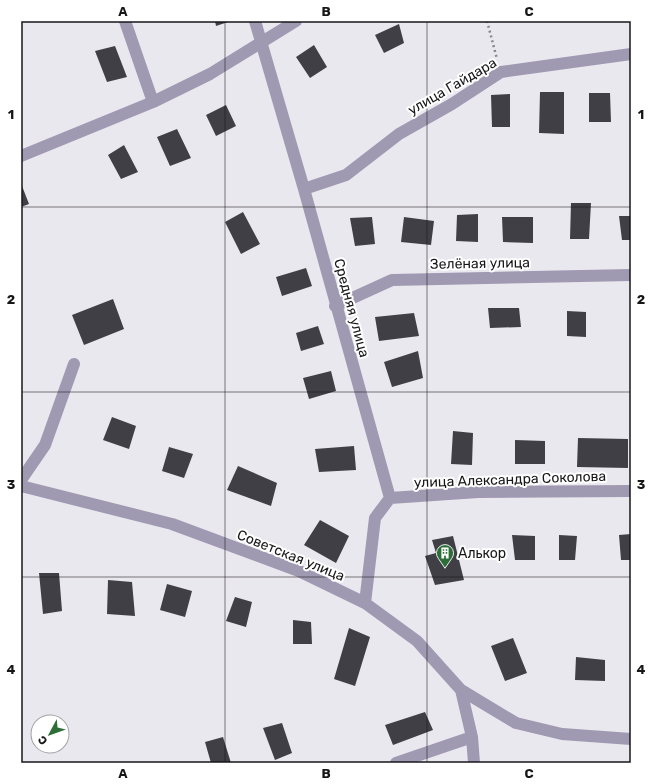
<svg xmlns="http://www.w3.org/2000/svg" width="652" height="784" font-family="Rubik,sans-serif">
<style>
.building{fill:#403f45}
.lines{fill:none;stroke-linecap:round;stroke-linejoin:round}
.path{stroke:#87868a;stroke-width:2.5;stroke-dasharray:2 3;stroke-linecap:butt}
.minor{stroke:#a099b2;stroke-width:12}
.grid{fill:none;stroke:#171618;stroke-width:1;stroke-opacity:0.55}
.labels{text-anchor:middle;stroke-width:4;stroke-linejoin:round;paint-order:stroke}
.street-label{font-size:14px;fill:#171618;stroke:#fff}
.poi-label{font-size:14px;fill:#171618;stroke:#fff;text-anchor:start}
.neatline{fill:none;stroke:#171618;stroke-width:1.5}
.grid-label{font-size:13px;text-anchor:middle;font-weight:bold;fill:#171618}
</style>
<rect width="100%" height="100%" fill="#eae8ef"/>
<path class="building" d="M 215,21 L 231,21 L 216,26 Z
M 399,24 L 404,43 L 384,53 L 375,35 Z
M 314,45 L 327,67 L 310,78 L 296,57 Z
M 115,46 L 127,77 L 107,82 L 95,51 Z
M 540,92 L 564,92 L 564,134 L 539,133 Z
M 589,93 L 610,93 L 611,122 L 589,122 Z
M 510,94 L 510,127 L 492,127 L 491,95 Z
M 226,105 L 236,126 L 216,136 L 206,115 Z
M 177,129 L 191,158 L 170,166 L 157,137 Z
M 124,145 L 138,172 L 121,179 L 108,155 Z
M 22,186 L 29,204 L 21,207 L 21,187 Z
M 571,203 L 591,203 L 589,239 L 570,239 Z
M 243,212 L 260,244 L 241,254 L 225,222 Z
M 478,214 L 478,242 L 456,241 L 457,215 Z
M 619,216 L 631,216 L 631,240 L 622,240 Z
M 372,217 L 375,244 L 355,246 L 350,218 Z
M 404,217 L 434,221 L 431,245 L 401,242 Z
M 502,217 L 533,217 L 533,243 L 503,242 Z
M 306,268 L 312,286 L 282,296 L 276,277 Z
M 113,299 L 124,329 L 84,345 L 72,315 Z
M 488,308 L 519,308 L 521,327 L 490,328 Z
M 567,311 L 586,312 L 586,337 L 567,336 Z
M 414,313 L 419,336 L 379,341 L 375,317 Z
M 318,326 L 324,344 L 301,351 L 296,333 Z
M 418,351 L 423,378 L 392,387 L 384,362 Z
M 331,371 L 336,391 L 309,399 L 303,378 Z
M 112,417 L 136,426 L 129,449 L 103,440 Z
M 453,431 L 473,433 L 472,465 L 451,464 Z
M 578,438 L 628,439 L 628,468 L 577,467 Z
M 515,440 L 545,441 L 545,464 L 515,464 Z
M 354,446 L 356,470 L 319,472 L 315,449 Z
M 169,447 L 193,454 L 184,478 L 162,471 Z
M 238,466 L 277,483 L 271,506 L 227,490 Z
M 320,520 L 349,536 L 336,563 L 304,545 Z
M 631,534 L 631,560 L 621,560 L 619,535 Z
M 512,535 L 535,536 L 535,560 L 515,560 Z
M 559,535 L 577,536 L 575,560 L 559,560 Z
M 453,536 L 464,580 L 435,585 L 425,556 L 436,553 L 432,540 Z
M 39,573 L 59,573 L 62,611 L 43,614 Z
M 108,580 L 132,582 L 135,616 L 107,614 Z
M 167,584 L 192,591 L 185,617 L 160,610 Z
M 235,597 L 252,602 L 246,627 L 226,621 Z
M 293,620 L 311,622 L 312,644 L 293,644 Z
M 349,628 L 370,637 L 355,686 L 334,679 Z
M 513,638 L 527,673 L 505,681 L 491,646 Z
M 576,657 L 605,660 L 605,681 L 575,680 Z
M 425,712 L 433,730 L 393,745 L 385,725 Z
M 282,723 L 292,753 L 275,760 L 263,728 Z
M 223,737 L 231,763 L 211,763 L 205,742 Z"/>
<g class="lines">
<path class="path" d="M 487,21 L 497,59"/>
<path class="minor" d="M 125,21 L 153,102
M 255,21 L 304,189 L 390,498 L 375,518 L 365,603
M 21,156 L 153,102 L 210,74 L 296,21
M 304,189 L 346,175 L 399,134 L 452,104 L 501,72 L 631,54
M 335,306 L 392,280 L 631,275
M 21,480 L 45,445 L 74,364
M 21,486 L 172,524 L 299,571 L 365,603 L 417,641 L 461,690 L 516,723 L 562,734 L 631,739
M 390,498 L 478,492 L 631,491
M 461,690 L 472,737 L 474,763
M 396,763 L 472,737"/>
</g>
<path class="grid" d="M 225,21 L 225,763M 427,21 L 427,763M 21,207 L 631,207M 21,392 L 631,392M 21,577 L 631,577"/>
<defs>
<g id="building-pin" transform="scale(0.9)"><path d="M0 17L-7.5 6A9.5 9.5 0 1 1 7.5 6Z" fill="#2d6e38" stroke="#fff"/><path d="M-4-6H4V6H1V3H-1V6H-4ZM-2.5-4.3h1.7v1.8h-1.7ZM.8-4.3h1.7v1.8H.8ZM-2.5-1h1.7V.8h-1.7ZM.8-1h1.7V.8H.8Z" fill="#fff"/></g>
</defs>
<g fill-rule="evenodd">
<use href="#building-pin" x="445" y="553"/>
</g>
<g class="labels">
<g class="street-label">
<text transform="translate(452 86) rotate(-30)" y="5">улица Гайдара</text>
<text transform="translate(480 263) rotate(-1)" y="5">Зелёная улица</text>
<text transform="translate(352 308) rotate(75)" y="5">Средняя улица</text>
<text transform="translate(510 479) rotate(-2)" y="5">улица Александра Соколова</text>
<text transform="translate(291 555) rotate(22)" y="5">Советская улица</text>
</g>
<g class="poi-label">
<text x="458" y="558">Алькор</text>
</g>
</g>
<rect width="652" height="784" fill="none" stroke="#ffffff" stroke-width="44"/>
<g transform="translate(50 734) rotate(229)"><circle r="19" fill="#ffffff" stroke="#a2a2a3"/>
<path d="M0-3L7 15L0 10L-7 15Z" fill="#2d6e38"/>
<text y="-6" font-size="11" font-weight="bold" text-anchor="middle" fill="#171618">С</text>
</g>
<rect x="22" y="22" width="608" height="740" class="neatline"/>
<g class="grid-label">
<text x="123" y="16">A</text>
<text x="326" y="16">B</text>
<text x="529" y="16">C</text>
<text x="11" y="119">1</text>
<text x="641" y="119">1</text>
<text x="11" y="304">2</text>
<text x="641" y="304">2</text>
<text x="11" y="489">3</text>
<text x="641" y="489">3</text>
<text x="11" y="674">4</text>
<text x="641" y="674">4</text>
<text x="123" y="778">A</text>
<text x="326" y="778">B</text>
<text x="529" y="778">C</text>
</g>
</svg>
